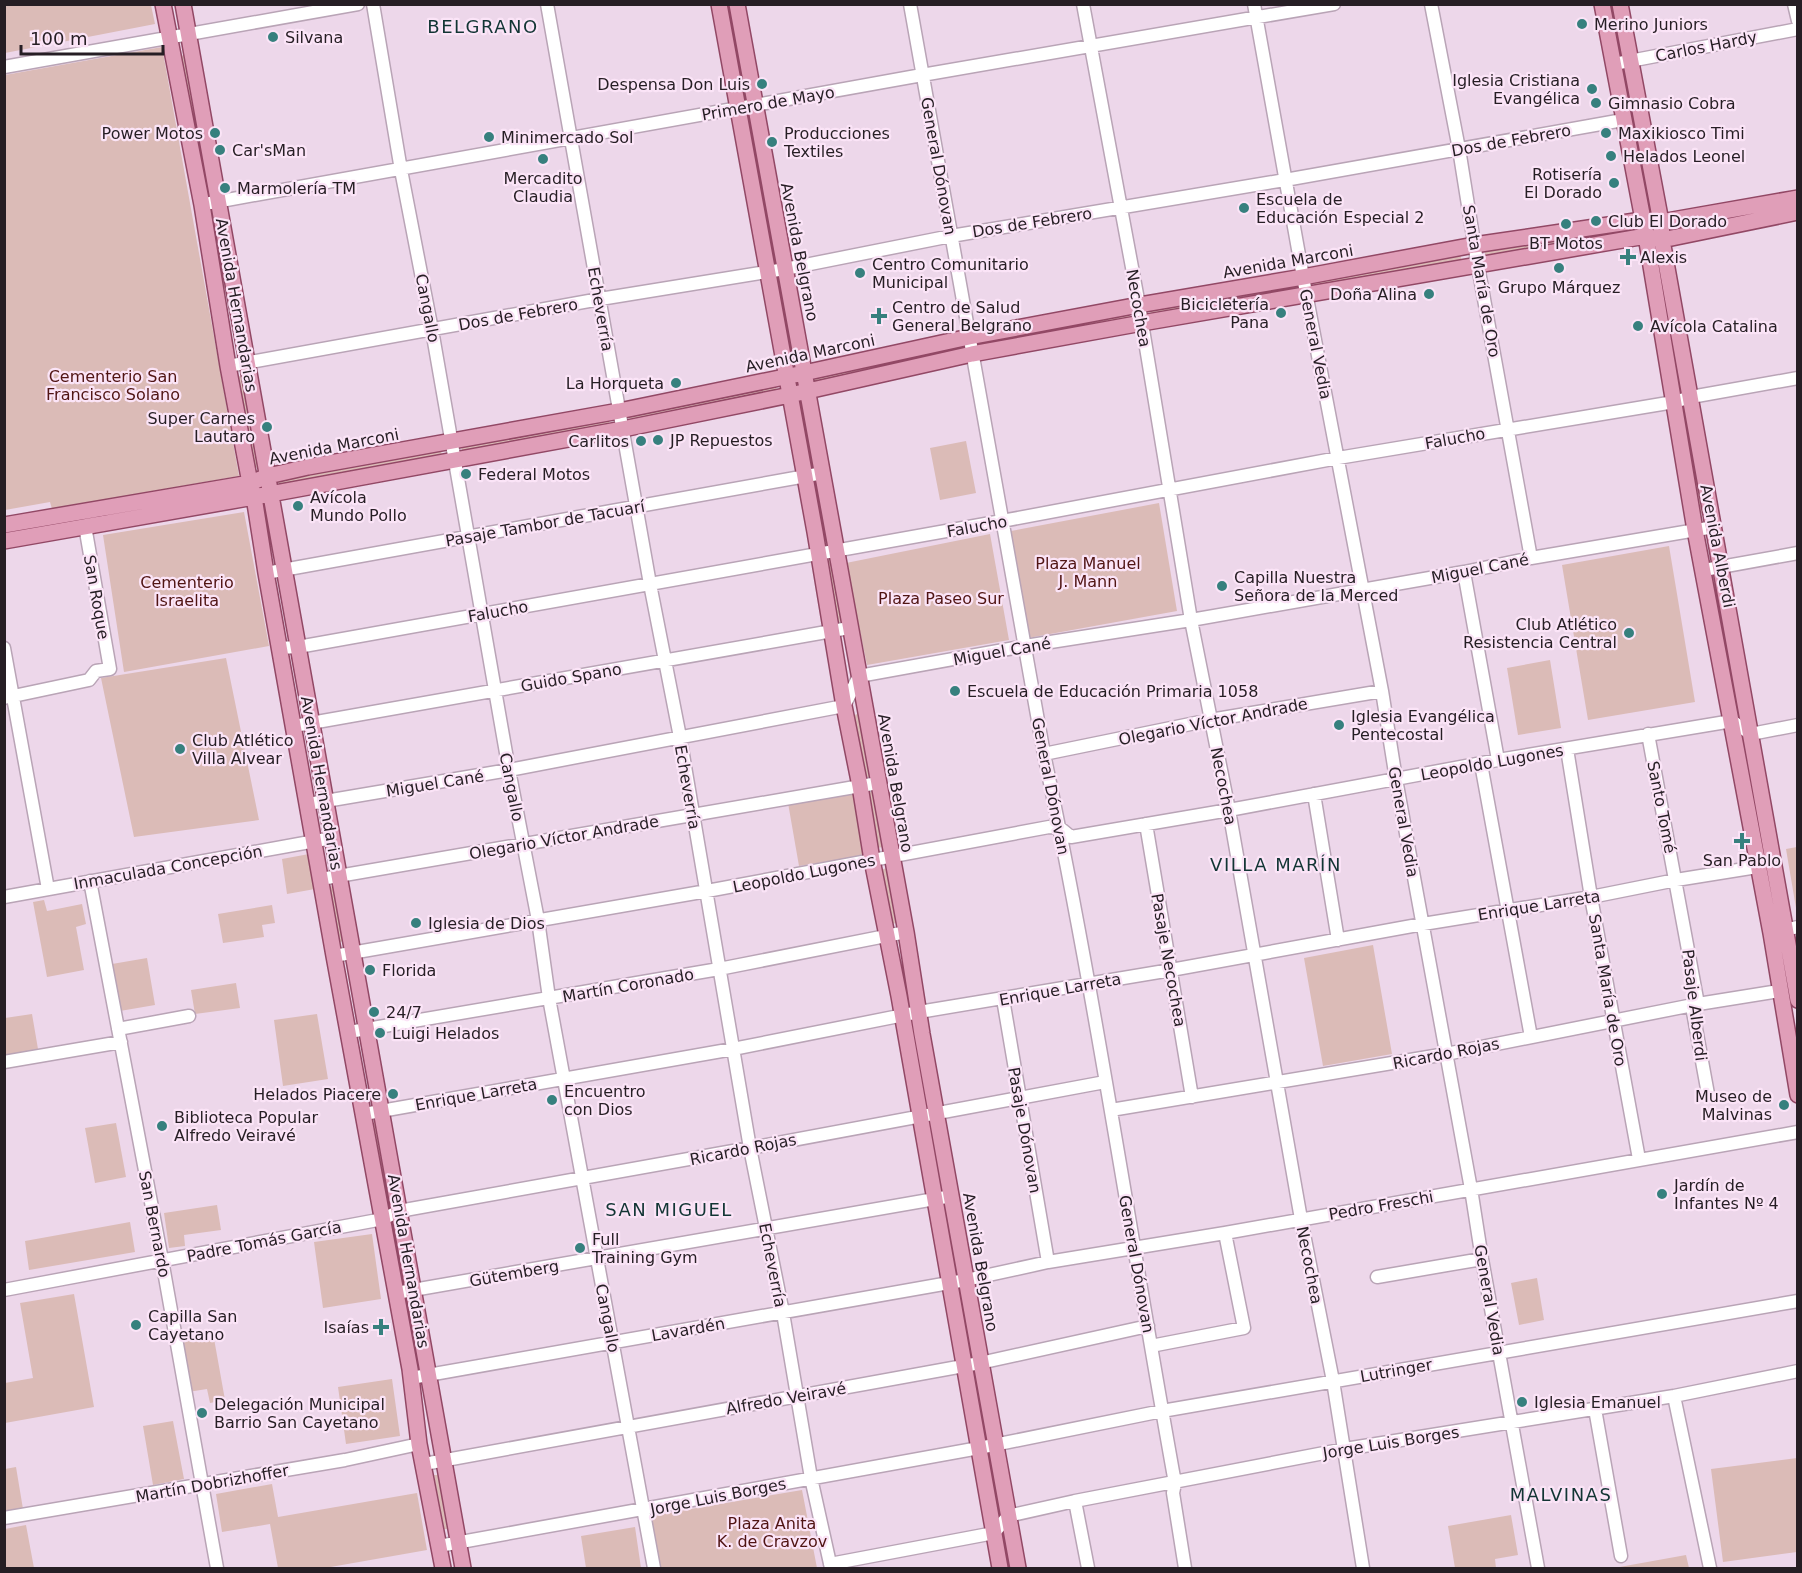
<svg xmlns="http://www.w3.org/2000/svg" width="1802" height="1573" font-family="'DejaVu Sans',sans-serif">
<style>
.green{fill:#dbbbb7}
.lines{fill:none;stroke-linecap:round;stroke-linejoin:round}
.minor-casing{stroke:#b9a4b6;stroke-width:15}
.major-casing{stroke:#924865;stroke-width:18}
.minor{stroke:#fff;stroke-width:12}
.major{stroke:#e09eb8;stroke-width:15}
.poi-dot{fill:#37807e;stroke:#fbe4f7;stroke-width:2}
.labels{text-anchor:middle;stroke-width:4.5;stroke-linejoin:round;paint-order:stroke}
.poi-label{font-size:16px;fill:#261e24;stroke:#fbe4f7;text-anchor:start}
.street-label{font-size:16px;fill:#261e24;stroke:#fbe4f7}
.park-label{font-size:16px;fill:#501413;stroke:#fbe4f7}
.neighbourhood-label{font-size:18px;letter-spacing:1.5px;fill:#123534;stroke:#fbe4f7}
</style>
<rect width="100%" height="100%" fill="#edd7ea"/>
<path class="green" d="M 5,4 L 151,5 L 155,24 L 5,53 Z
M 725,5 L 732,5 L 749,98 L 742,99 Z
M 162,47 L 239,476 L 52,509 L 50,502 L 5,510 L 5,75 Z
M 187,55 L 205,166 L 198,167 L 178,56 Z
M 1629,79 L 1653,212 L 1647,213 L 1622,80 Z
M 753,121 L 777,259 L 770,260 L 746,123 Z
M 1634,227 L 1635,233 L 1485,256 L 1485,249 Z
M 1460,254 L 1462,262 L 1315,286 L 1314,278 Z
M 781,278 L 797,366 L 790,368 L 774,279 Z
M 1292,283 L 1294,291 L 1151,317 L 1150,309 Z
M 1129,313 L 1130,320 L 982,347 L 980,340 Z
M 959,343 L 961,352 L 814,383 L 812,374 Z
M 247,375 L 262,467 L 251,468 L 236,377 Z
M 775,383 L 777,391 L 630,422 L 628,413 Z
M 1688,413 L 1704,513 L 1697,514 L 1681,414 Z
M 608,417 L 610,426 L 463,454 L 461,445 Z
M 966,441 L 976,493 L 940,500 L 930,448 Z
M 441,449 L 442,458 L 280,488 L 278,479 Z
M 1159,503 L 1177,611 L 1028,638 L 1011,531 Z
M 244,512 L 269,646 L 124,672 L 103,535 Z
M 990,534 L 1009,640 L 867,665 L 846,563 Z
M 1669,546 L 1695,702 L 1588,720 L 1562,565 Z
M 831,559 L 843,624 L 834,625 L 823,561 Z
M 1718,581 L 1741,702 L 1734,703 L 1712,582 Z
M 226,658 L 259,820 L 134,837 L 101,678 Z
M 1550,660 L 1561,728 L 1518,735 L 1507,668 Z
M 862,713 L 874,778 L 866,780 L 854,715 Z
M 856,791 L 867,855 L 799,866 L 788,803 Z
M 874,791 L 883,847 L 877,848 L 868,792 Z
M 1797,847 L 1798,908 L 1796,908 L 1786,849 Z
M 309,854 L 315,889 L 287,894 L 282,859 Z
M 887,868 L 897,923 L 891,924 L 880,870 Z
M 334,886 L 345,941 L 339,942 L 328,887 Z
M 44,900 L 47,911 L 82,904 L 86,924 L 76,927 L 84,970 L 47,977 L 33,902 Z
M 272,905 L 275,923 L 262,925 L 264,937 L 223,943 L 218,914 Z
M 1373,945 L 1392,1054 L 1323,1066 L 1304,958 Z
M 147,958 L 155,1005 L 120,1011 L 112,964 Z
M 236,983 L 240,1008 L 195,1014 L 191,990 Z
M 32,1014 L 38,1049 L 5,1055 L 5,1018 Z
M 317,1014 L 328,1079 L 283,1086 L 274,1020 Z
M 377,1122 L 391,1197 L 385,1199 L 371,1123 Z
M 116,1123 L 126,1177 L 95,1183 L 85,1128 Z
M 217,1205 L 221,1230 L 184,1235 L 185,1246 L 169,1248 L 164,1213 Z
M 130,1222 L 135,1252 L 29,1270 L 25,1241 Z
M 372,1234 L 381,1299 L 323,1308 L 314,1242 Z
M 1537,1278 L 1544,1320 L 1519,1325 L 1511,1283 Z
M 74,1294 L 94,1407 L 5,1423 L 5,1383 L 33,1378 L 20,1303 Z
M 213,1333 L 225,1400 L 210,1403 L 207,1389 L 188,1392 L 179,1339 Z
M 392,1379 L 400,1436 L 346,1444 L 338,1387 Z
M 173,1421 L 184,1479 L 153,1485 L 143,1426 Z
M 1797,1458 L 1797,1552 L 1723,1562 L 1711,1469 Z
M 16,1467 L 23,1509 L 5,1513 L 5,1469 Z
M 434,1475 L 439,1475 L 449,1529 L 444,1529 Z
M 272,1484 L 278,1517 L 417,1493 L 427,1550 L 325,1568 L 278,1568 L 270,1524 L 222,1532 L 216,1494 Z
M 802,1490 L 817,1568 L 658,1568 L 649,1524 L 656,1515 Z
M 1511,1515 L 1518,1555 L 1495,1559 L 1496,1568 L 1455,1568 L 1448,1526 Z
M 26,1525 L 34,1568 L 5,1568 L 5,1529 Z
M 635,1527 L 641,1568 L 586,1568 L 581,1536 Z
M 1686,1555 L 1689,1568 L 1614,1568 Z"/>
<g class="lines">
<g class="minor-casing">
<path id="minor" d="M 373,4 L 401,170 L 432,330 L 509,770 L 538,920 L 549,998 L 654,1568
M 547,4 L 650,584 L 680,737 L 750,1148 L 783,1313 L 811,1478 L 831,1568
M 910,4 L 1044,754 C 1095,995 1131,1240 1175,1483 L 1173,1493 L 1185,1568
M 1083,4 L 1139,305 L 1191,620 L 1229,810 L 1301,1219 L 1333,1381 L 1363,1568
M 1254,4 L 1303,277 L 1382,691 L 1396,779 L 1471,1189 L 1482,1259 L 1538,1568
M 1431,4 L 1459,149 L 1476,255 L 1531,558
M 1794,4 L 1798,21
M 1614,64 L 1798,29
M 4,67 L 358,4
M 210,203 L 922,75 L 1334,4
M 228,366 L 600,299 L 785,269 L 951,236 L 1285,180 L 1623,120
M 1704,570 L 1798,553
M 1464,572 L 1498,760
M 266,573 L 823,473
M 4,648 L 48,889
M 279,648 L 298,647 L 1002,521 L 1338,458 L 1674,402 L 1691,397 L 1798,378
M 4,698 L 89,680 L 96,671 L 110,669 L 85,526
M 294,726 L 849,628
M 1648,734 L 1698,1004 L 1693,1012 L 1708,1094
M 1567,749 L 1591,897 L 1639,1159
M 1044,754 L 1210,720 L 1382,691
M 1481,764 L 1531,1037
M 1314,794 L 1338,940
M 308,804 L 509,770 L 844,706 L 859,676 L 1025,646 L 1191,620 L 1464,572 L 1531,558 L 1714,527
M 1146,824 L 1192,1097
M 321,879 L 878,783
M 90,881 L 162,1260 L 217,1568
M 4,897 L 332,838
M 1778,931 L 1798,927
M 334,956 L 707,891 L 1049,827 L 1060,828 L 1071,837 L 1229,810 L 1498,760 L 1732,721 L 1751,734 L 1798,725
M 1003,999 L 1048,1262
M 118,1029 L 189,1016
M 349,1032 L 719,969 L 906,932
M 4,1062 L 121,1042
M 1111,1110 L 1446,1054 L 1698,1004 L 1779,991
M 364,1114 L 733,1049 L 919,1012 L 1171,970 L 1423,924 L 1591,897 L 1676,880 L 1757,867
M 1377,1277 L 1482,1259
M 4,1290 L 383,1219 L 399,1211 L 750,1148 L 1105,1082
M 396,1293 L 952,1196
M 1151,1346 L 1244,1328 L 1225,1233
M 411,1378 L 966,1280 L 1048,1262 L 1225,1233 L 1798,1132
M 1674,1396 L 1710,1568
M 1595,1409 L 1621,1556
M 424,1464 L 980,1363 L 1148,1326
M 1075,1501 L 1088,1568
M 4,1518 L 345,1460 L 419,1444
M 439,1546 L 979,1448 L 1162,1411 L 1798,1301
M 830,1564 L 994,1533 L 1008,1516 L 1075,1501 L 1345,1449 L 1674,1396 L 1798,1371"/>
</g>
<g class="major-casing">
<path id="major" d="M 163,4 L 202,205 L 228,366 L 250,483 L 254,497 L 266,573 L 334,956 L 410,1369 L 419,1444 L 443,1568
M 183,4 L 463,1568
M 719,4 L 815,532 L 844,706 L 860,786 L 872,860 L 899,996 L 1000,1568
M 737,4 L 906,932 L 922,1034 L 1018,1568
M 1602,4 L 1645,230 L 1695,530 L 1771,933 L 1798,1095
M 1620,4 L 1661,222 L 1662,240 L 1798,1000
M 4,525 L 250,483 L 268,476 L 308,467 L 619,411 L 804,373 L 969,337 L 1139,305 L 1303,277 L 1474,245 L 1642,220 L 1661,222 L 1798,198
M 4,541 L 254,497 L 623,429 L 790,395 L 972,354 L 1142,323 L 1646,236 L 1662,240 L 1798,212"/>
</g>
<use href="#minor" class="minor"/>
<use href="#major" class="major"/>
</g>
<g class="poi-dot">
<circle cx="1582" cy="24" r="6"/>
<circle cx="273" cy="37" r="6"/>
<circle cx="762" cy="84" r="6"/>
<circle cx="1592" cy="89" r="6"/>
<circle cx="1596" cy="103" r="6"/>
<circle cx="215" cy="133" r="6"/>
<circle cx="1606" cy="133" r="6"/>
<circle cx="489" cy="137" r="6"/>
<circle cx="772" cy="142" r="6"/>
<circle cx="220" cy="150" r="6"/>
<circle cx="1611" cy="156" r="6"/>
<circle cx="543" cy="159" r="6"/>
<circle cx="1614" cy="183" r="6"/>
<circle cx="225" cy="188" r="6"/>
<circle cx="1244" cy="208" r="6"/>
<circle cx="1596" cy="221" r="6"/>
<circle cx="1566" cy="224" r="6"/>
<path d="M1625 248h6v6h6v6h-6v6h-6v-6h-6v-6h6z"/>
<circle cx="1559" cy="268" r="6"/>
<circle cx="860" cy="273" r="6"/>
<circle cx="1429" cy="294" r="6"/>
<circle cx="1281" cy="313" r="6"/>
<path d="M876 307h6v6h6v6h-6v6h-6v-6h-6v-6h6z"/>
<circle cx="1638" cy="326" r="6"/>
<circle cx="676" cy="383" r="6"/>
<circle cx="267" cy="427" r="6"/>
<circle cx="658" cy="440" r="6"/>
<circle cx="641" cy="441" r="6"/>
<circle cx="466" cy="474" r="6"/>
<circle cx="298" cy="506" r="6"/>
<circle cx="1222" cy="586" r="6"/>
<circle cx="1629" cy="633" r="6"/>
<circle cx="955" cy="691" r="6"/>
<circle cx="1339" cy="725" r="6"/>
<circle cx="180" cy="749" r="6"/>
<path d="M1739 832h6v6h6v6h-6v6h-6v-6h-6v-6h6z"/>
<circle cx="416" cy="923" r="6"/>
<circle cx="370" cy="970" r="6"/>
<circle cx="374" cy="1012" r="6"/>
<circle cx="380" cy="1033" r="6"/>
<circle cx="393" cy="1094" r="6"/>
<circle cx="552" cy="1100" r="6"/>
<circle cx="1784" cy="1105" r="6"/>
<circle cx="162" cy="1126" r="6"/>
<circle cx="1662" cy="1194" r="6"/>
<circle cx="580" cy="1248" r="6"/>
<circle cx="136" cy="1325" r="6"/>
<path d="M378 1318h6v6h6v6h-6v6h-6v-6h-6v-6h6z"/>
<circle cx="1522" cy="1402" r="6"/>
<circle cx="202" cy="1413" r="6"/>
</g>
<g class="labels">
<g class="poi-label">
<text x="1594" y="30">Merino Juniors</text>
<text x="285" y="43">Silvana</text>
<text x="1580" y="86" text-anchor="end">Iglesia Cristiana<tspan x="1580" dy="18">Evangélica</tspan></text>
<text x="750" y="90" text-anchor="end">Despensa Don Luis</text>
<text x="1608" y="109">Gimnasio Cobra</text>
<text x="203" y="139" text-anchor="end">Power Motos</text>
<text x="784" y="139">Producciones<tspan x="784" dy="18">Textiles</tspan></text>
<text x="1618" y="139">Maxikiosco Timi</text>
<text x="501" y="143">Minimercado Sol</text>
<text x="232" y="156">Car'sMan</text>
<text x="1623" y="162">Helados Leonel</text>
<text x="1602" y="180" text-anchor="end">Rotisería<tspan x="1602" dy="18">El Dorado</tspan></text>
<text x="543" y="184" text-anchor="middle">Mercadito<tspan x="543" dy="18">Claudia</tspan></text>
<text x="237" y="194">Marmolería TM</text>
<text x="1256" y="205">Escuela de<tspan x="1256" dy="18">Educación Especial 2</tspan></text>
<text x="1608" y="227">Club El Dorado</text>
<text x="1566" y="249" text-anchor="middle">BT Motos</text>
<text x="1640" y="263">Alexis</text>
<text x="872" y="270">Centro Comunitario<tspan x="872" dy="18">Municipal</tspan></text>
<text x="1559" y="293" text-anchor="middle">Grupo Márquez</text>
<text x="1417" y="300" text-anchor="end">Doña Alina</text>
<text x="1269" y="310" text-anchor="end">Bicicletería<tspan x="1269" dy="18">Pana</tspan></text>
<text x="892" y="313">Centro de Salud<tspan x="892" dy="18">General Belgrano</tspan></text>
<text x="1650" y="332">Avícola Catalina</text>
<text x="664" y="389" text-anchor="end">La Horqueta</text>
<text x="255" y="424" text-anchor="end">Super Carnes<tspan x="255" dy="18">Lautaro</tspan></text>
<text x="670" y="446">JP Repuestos</text>
<text x="629" y="447" text-anchor="end">Carlitos</text>
<text x="478" y="480">Federal Motos</text>
<text x="310" y="503">Avícola<tspan x="310" dy="18">Mundo Pollo</tspan></text>
<text x="1234" y="583">Capilla Nuestra<tspan x="1234" dy="18">Señora de la Merced</tspan></text>
<text x="1617" y="630" text-anchor="end">Club Atlético<tspan x="1617" dy="18">Resistencia Central</tspan></text>
<text x="967" y="697">Escuela de Educación Primaria 1058</text>
<text x="1351" y="722">Iglesia Evangélica<tspan x="1351" dy="18">Pentecostal</tspan></text>
<text x="192" y="746">Club Atlético<tspan x="192" dy="18">Villa Alvear</tspan></text>
<text x="1742" y="866" text-anchor="middle">San Pablo</text>
<text x="428" y="929">Iglesia de Dios</text>
<text x="382" y="976">Florida</text>
<text x="386" y="1018">24/7</text>
<text x="392" y="1039">Luigi Helados</text>
<text x="564" y="1097">Encuentro<tspan x="564" dy="18">con Dios</tspan></text>
<text x="381" y="1100" text-anchor="end">Helados Piacere</text>
<text x="1772" y="1102" text-anchor="end">Museo de<tspan x="1772" dy="18">Malvinas</tspan></text>
<text x="174" y="1123">Biblioteca Popular<tspan x="174" dy="18">Alfredo Veiravé</tspan></text>
<text x="1674" y="1191">Jardín de<tspan x="1674" dy="18">Infantes Nº 4</tspan></text>
<text x="592" y="1245">Full<tspan x="592" dy="18">Training Gym</tspan></text>
<text x="148" y="1322">Capilla San<tspan x="148" dy="18">Cayetano</tspan></text>
<text x="369" y="1333" text-anchor="end">Isaías</text>
<text x="1534" y="1408">Iglesia Emanuel</text>
<text x="214" y="1410">Delegación Municipal<tspan x="214" dy="18">Barrio San Cayetano</tspan></text>
</g>
<g class="street-label">
<text transform="translate(1706 46) rotate(-11)" y="6">Carlos Hardy</text>
<text transform="translate(768 103) rotate(-10)" y="6">Primero de Mayo</text>
<text transform="translate(1511 140) rotate(-10)" y="6">Dos de Febrero</text>
<text transform="translate(939 166) rotate(80)" y="6">General Dónovan</text>
<text transform="translate(1032 222) rotate(-9)" y="6">Dos de Febrero</text>
<text transform="translate(800 252) rotate(79)" y="6">Avenida Belgrano</text>
<text transform="translate(1288 261) rotate(-10)" y="6">Avenida Marconi</text>
<text transform="translate(1482 281) rotate(80)" y="6">Santa María de Oro</text>
<text transform="translate(237 305) rotate(80)" y="6">Avenida Hernandarias</text>
<text transform="translate(428 308) rotate(79)" y="6">Cangallo</text>
<text transform="translate(1139 308) rotate(80)" y="6">Necochea</text>
<text transform="translate(601 309) rotate(80)" y="6">Echeverría</text>
<text transform="translate(518 314) rotate(-10)" y="6">Dos de Febrero</text>
<text transform="translate(1316 344) rotate(79)" y="6">General Vedia</text>
<text transform="translate(810 353) rotate(-12)" y="6">Avenida Marconi</text>
<text transform="translate(1455 438) rotate(-10)" y="6">Falucho</text>
<text transform="translate(334 446) rotate(-11)" y="6">Avenida Marconi</text>
<text transform="translate(545 523) rotate(-10)" y="6">Pasaje Tambor de Tacuarí</text>
<text transform="translate(977 526) rotate(-10)" y="6">Falucho</text>
<text transform="translate(1718 546) rotate(79)" y="6">Avenida Alberdi</text>
<text transform="translate(1480 568) rotate(-11)" y="6">Miguel Cané</text>
<text transform="translate(97 597) rotate(80)" y="6">San Roque</text>
<text transform="translate(498 611) rotate(-10)" y="6">Falucho</text>
<text transform="translate(1002 651) rotate(-10)" y="6">Miguel Cané</text>
<text transform="translate(571 677) rotate(-10)" y="6">Guido Spano</text>
<text transform="translate(1213 721) rotate(-11)" y="6">Olegario Víctor Andrade</text>
<text transform="translate(1492 762) rotate(-10)" y="6">Leopoldo Lugones</text>
<text transform="translate(322 783) rotate(80)" y="6">Avenida Hernandarias</text>
<text transform="translate(435 783) rotate(-9)" y="6">Miguel Cané</text>
<text transform="translate(896 783) rotate(80)" y="6">Avenida Belgrano</text>
<text transform="translate(1051 786) rotate(79)" y="6">General Dónovan</text>
<text transform="translate(1224 786) rotate(79)" y="6">Necochea</text>
<text transform="translate(512 787) rotate(79)" y="6">Cangallo</text>
<text transform="translate(688 787) rotate(80)" y="6">Echeverría</text>
<text transform="translate(1662 807) rotate(79)" y="6">Santo Tomé</text>
<text transform="translate(1404 822) rotate(80)" y="6">General Vedia</text>
<text transform="translate(564 837) rotate(-10)" y="6">Olegario Víctor Andrade</text>
<text transform="translate(168 867) rotate(-10)" y="6">Inmaculada Concepción</text>
<text transform="translate(804 873) rotate(-11)" y="6">Leopoldo Lugones</text>
<text transform="translate(1539 905) rotate(-9)" y="6">Enrique Larreta</text>
<text transform="translate(1169 960) rotate(80)" y="6">Pasaje Necochea</text>
<text transform="translate(628 985) rotate(-10)" y="6">Martín Coronado</text>
<text transform="translate(1060 989) rotate(-10)" y="6">Enrique Larreta</text>
<text transform="translate(1608 990) rotate(80)" y="6">Santa María de Oro</text>
<text transform="translate(1695 1005) rotate(83)" y="6">Pasaje Alberdi</text>
<text transform="translate(1446 1053) rotate(-11)" y="6">Ricardo Rojas</text>
<text transform="translate(476 1094) rotate(-10)" y="6">Enrique Larreta</text>
<text transform="translate(1025 1130) rotate(80)" y="6">Pasaje Dónovan</text>
<text transform="translate(743 1149) rotate(-11)" y="6">Ricardo Rojas</text>
<text transform="translate(1381 1205) rotate(-10)" y="6">Pedro Freschi</text>
<text transform="translate(155 1224) rotate(79)" y="6">San Bernardo</text>
<text transform="translate(264 1241) rotate(-11)" y="6">Padre Tomás García</text>
<text transform="translate(409 1261) rotate(80)" y="6">Avenida Hernandarias</text>
<text transform="translate(981 1262) rotate(80)" y="6">Avenida Belgrano</text>
<text transform="translate(1137 1264) rotate(80)" y="6">General Dónovan</text>
<text transform="translate(773 1265) rotate(79)" y="6">Echeverría</text>
<text transform="translate(1310 1265) rotate(79)" y="6">Necochea</text>
<text transform="translate(514 1273) rotate(-10)" y="6">Gütemberg</text>
<text transform="translate(1490 1300) rotate(80)" y="6">General Vedia</text>
<text transform="translate(608 1318) rotate(79)" y="6">Cangallo</text>
<text transform="translate(688 1329) rotate(-10)" y="6">Lavardén</text>
<text transform="translate(1396 1370) rotate(-10)" y="6">Lutringer</text>
<text transform="translate(786 1398) rotate(-10)" y="6">Alfredo Veiravé</text>
<text transform="translate(1391 1442) rotate(-9)" y="6">Jorge Luis Borges</text>
<text transform="translate(212 1483) rotate(-10)" y="6">Martín Dobrizhoffer</text>
<text transform="translate(718 1496) rotate(-11)" y="6">Jorge Luis Borges</text>
</g>
<g class="park-label">
<text x="113" y="382">Cementerio San<tspan x="113" dy="18">Francisco Solano</tspan></text>
<text x="1088" y="569">Plaza Manuel<tspan x="1088" dy="18">J. Mann</tspan></text>
<text x="187" y="588">Cementerio<tspan x="187" dy="18">Israelita</tspan></text>
<text x="941" y="604">Plaza Paseo Sur</text>
<text x="772" y="1529">Plaza Anita<tspan x="772" dy="18">K. de Cravzov</tspan></text>
</g>
<g class="neighbourhood-label">
<text x="483" y="33">BELGRANO</text>
<text x="1276" y="871">VILLA MARÍN</text>
<text x="669" y="1216">SAN MIGUEL</text>
<text x="1561" y="1501">MALVINAS</text>
</g>
</g>
<rect width="1802" height="1573" fill="none" stroke="#261e24" stroke-width="12"/>
<path d="M21 45v9h142v-9" fill="none" stroke="#261e24" stroke-width="3"/>
<text x="30" y="45" font-size="18" fill="#261e24" stroke="#fbe4f7" stroke-width="4.5" paint-order="stroke">100 m</text>
</svg>
